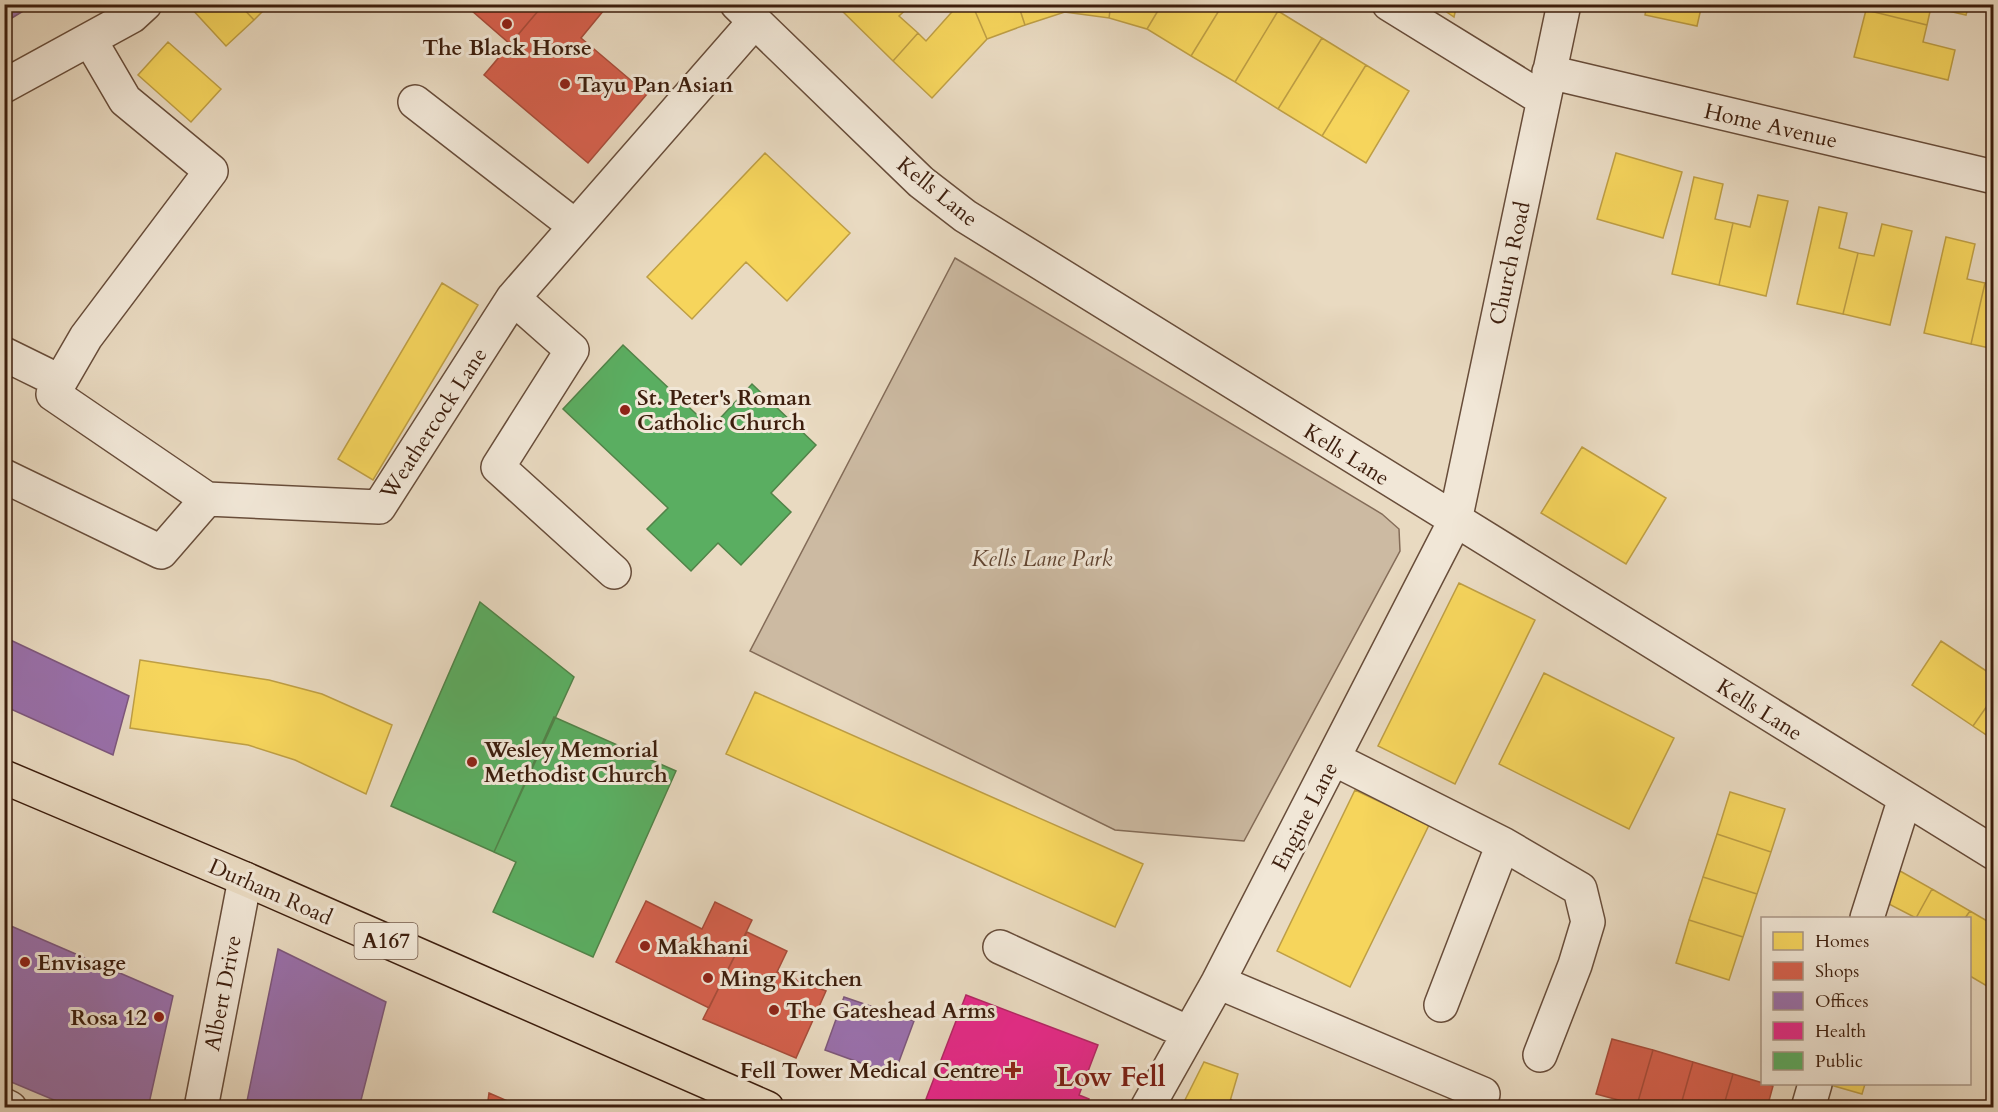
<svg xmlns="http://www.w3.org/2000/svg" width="1998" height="1112" font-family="Cardo,serif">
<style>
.green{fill:#ccbaa2;stroke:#846c58;stroke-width:1.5}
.homes{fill:#f6d55c;stroke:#be9e44;stroke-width:1.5}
.shops{fill:#d6604d;stroke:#a84c3a;stroke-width:1.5}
.offices{fill:#9970ab;stroke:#7d577c;stroke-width:1.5}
.health{fill:#e7298a;stroke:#b42664;stroke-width:1.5}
.public{fill:#5aae61;stroke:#518348;stroke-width:1.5}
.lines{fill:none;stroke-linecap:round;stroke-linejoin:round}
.minor-casing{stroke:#684d3a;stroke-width:36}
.major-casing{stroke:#3d1e0d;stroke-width:36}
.minor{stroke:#f1e7d7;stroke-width:33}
.major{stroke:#e9dac1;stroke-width:33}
.poi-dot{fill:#8f2418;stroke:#f1e7d7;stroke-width:2}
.labels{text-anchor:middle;stroke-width:6;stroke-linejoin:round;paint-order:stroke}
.shield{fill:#f1e7d7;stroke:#735a4a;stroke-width:1.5}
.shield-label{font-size:21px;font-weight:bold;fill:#3d1e0d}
.poi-label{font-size:22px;font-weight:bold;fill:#3d1e0d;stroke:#f1e7d7;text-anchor:start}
.street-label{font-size:22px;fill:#3d1e0d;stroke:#f1e7d7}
.park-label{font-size:22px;font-style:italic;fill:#614532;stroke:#f1e7d7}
.district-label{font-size:28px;font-weight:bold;fill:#7a1f14;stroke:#f1e7d7}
</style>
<rect width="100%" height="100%" fill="#e9dac1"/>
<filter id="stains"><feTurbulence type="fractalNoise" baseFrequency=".00333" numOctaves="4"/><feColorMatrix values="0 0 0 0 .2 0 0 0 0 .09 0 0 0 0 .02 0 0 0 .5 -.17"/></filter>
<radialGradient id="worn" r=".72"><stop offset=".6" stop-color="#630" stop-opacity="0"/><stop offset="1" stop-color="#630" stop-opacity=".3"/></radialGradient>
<path class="green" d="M 955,258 L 1382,514 L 1399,529 L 1400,551 L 1244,841 L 1115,830 L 750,651 Z"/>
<path class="homes" d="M 193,4 L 239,4 L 254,20 L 226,46 L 190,7 Z
M 239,4 L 270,4 L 254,20 Z
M 835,4 L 912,4 L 899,16 L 918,33 L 893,61 Z
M 959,4 L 972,4 L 987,39 L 932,98 L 893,61 L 918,33 L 926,41 Z
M 972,4 L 1018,4 L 1025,25 L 987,39 Z
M 1018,4 L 1065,4 L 1065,12 L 1025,25 Z
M 1065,4 L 1111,4 L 1109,18 L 1065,12 Z
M 1111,4 L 1162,4 L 1147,29 L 1109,18 Z
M 1162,4 L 1223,4 L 1191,56 L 1147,29 Z
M 1223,4 L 1268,4 L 1278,11 L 1235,82 L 1191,56 Z
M 1435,4 L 1457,4 L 1454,17 Z
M 1647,4 L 1702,4 L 1697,26 L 1645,15 Z
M 1867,4 L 1969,4 L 1966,15 L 1931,7 L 1927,25 L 1866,10 Z
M 1866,10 L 1927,25 L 1923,42 L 1955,50 L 1948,80 L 1854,57 Z
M 1278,11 L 1322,38 L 1278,109 L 1235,82 Z
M 1322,38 L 1366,65 L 1322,136 L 1278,109 Z
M 168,42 L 221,89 L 191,122 L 138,75 Z
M 1366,65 L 1409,91 L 1366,163 L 1322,136 Z
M 765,153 L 850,233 L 787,301 L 746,262 L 692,319 L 647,277 Z
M 1616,153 L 1682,172 L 1663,238 L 1597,219 Z
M 1694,177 L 1723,184 L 1715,219 L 1733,223 L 1719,285 L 1672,274 Z
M 1758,195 L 1788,201 L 1766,296 L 1719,285 L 1733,223 L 1750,227 Z
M 1819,207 L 1847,213 L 1839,248 L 1858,253 L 1843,314 L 1797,304 Z
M 1882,224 L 1912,231 L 1890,325 L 1843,314 L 1858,253 L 1874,256 Z
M 1946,237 L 1975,244 L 1967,279 L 1985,283 L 1971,344 L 1924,333 Z
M 442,283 L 478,305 L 373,480 L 338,459 Z
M 1985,283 L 1994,285 L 1994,349 L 1971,344 Z
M 1582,447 L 1666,498 L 1626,564 L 1541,513 Z
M 1459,583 L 1535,620 L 1455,784 L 1378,746 Z
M 1941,641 L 1994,676 L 1994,696 L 1973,726 L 1912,685 Z
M 140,660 L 269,680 L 322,694 L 392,725 L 366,794 L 295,760 L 248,745 L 130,728 Z
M 1544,673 L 1674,738 L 1629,829 L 1499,764 Z
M 755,692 L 1143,864 L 1115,927 L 726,754 Z
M 1994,696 L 1994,740 L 1973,726 Z
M 1355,790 L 1429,825 L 1350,987 L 1277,951 Z
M 1730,792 L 1785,809 L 1771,852 L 1717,834 Z
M 1717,834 L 1771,852 L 1757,894 L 1703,877 Z
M 1893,867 L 1932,889 L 1916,918 L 1881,900 Z
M 1703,877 L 1757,894 L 1743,937 L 1689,920 Z
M 1932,889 L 1970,911 L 1965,918 L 1916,918 Z
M 1970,911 L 1994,925 L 1992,989 L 1970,976 L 1970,918 L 1965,918 Z
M 1689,920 L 1743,937 L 1729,980 L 1676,963 Z
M 1204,1062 L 1238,1074 L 1228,1108 L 1181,1108 Z
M 1827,1084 L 1865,1084 L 1862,1094 Z"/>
<path class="shops" d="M 464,4 L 544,4 L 510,44 Z
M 544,4 L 609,4 L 581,38 L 647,94 L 588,163 L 484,75 Z
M 646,901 L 702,929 L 715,902 L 752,920 L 709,1008 L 616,962 Z
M 747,932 L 787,951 L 777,972 L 826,991 L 796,1058 L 703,1019 Z
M 1612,1039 L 1653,1050 L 1637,1105 L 1596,1094 Z
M 1653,1050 L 1693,1062 L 1680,1108 L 1645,1108 L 1637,1105 Z
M 1693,1062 L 1733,1074 L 1723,1108 L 1680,1108 Z
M 1733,1074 L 1773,1086 L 1767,1108 L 1723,1108 Z
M 489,1093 L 524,1108 L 487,1108 Z
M 1231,1100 L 1254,1108 L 1228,1108 Z"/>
<path class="offices" d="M 4,4 L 32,4 L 33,5 L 4,23 Z
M 4,637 L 129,696 L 113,755 L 4,706 Z
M 4,923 L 173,996 L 148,1108 L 73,1108 L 4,1079 Z
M 278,949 L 386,1002 L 359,1108 L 261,1108 L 247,1101 Z
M 844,997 L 914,1021 L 894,1075 L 825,1050 Z"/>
<path class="health" d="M 966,995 L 1098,1045 L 1079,1095 L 1089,1099 L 1086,1108 L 947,1108 L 926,1099 Z"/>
<path class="public" d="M 623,345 L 711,428 L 752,384 L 816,445 L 771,493 L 791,512 L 741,565 L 718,543 L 691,571 L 647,529 L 668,508 L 563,409 Z
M 480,602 L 574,677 L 494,852 L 391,806 Z
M 554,717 L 676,771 L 593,957 L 493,912 L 516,862 L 494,852 Z"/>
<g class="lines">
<g class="minor-casing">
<path id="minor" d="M 737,4 L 921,182 L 965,216 L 1994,853
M 1389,4 L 1543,99
M 90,40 L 125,100 L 211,171 L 86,337 L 53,394 L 207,499
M 1549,72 L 1994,177
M 4,86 L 132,16 L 145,4
M 415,102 L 575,226
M 513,298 L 572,350 L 498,467 L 614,572
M 4,354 L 59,381
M 4,476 L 161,552 L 207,499 L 379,507 L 513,298 L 755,21
M 1334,759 L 1503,844 L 1580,889 L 1588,922 L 1575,965 L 1540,1055
M 1867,918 L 1905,798
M 1000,947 L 1189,1033
M 1218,982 L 1483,1094
M 1441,1005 L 1503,844
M 4,1105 L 10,1108
M 201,1108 L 245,879
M 1147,1108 L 1218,982 L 1455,521 L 1564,4
M 1808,1108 L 1815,1084"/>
</g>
<g class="major-casing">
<path id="major" d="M 4,777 L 245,879 L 767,1108"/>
</g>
<use href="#minor" class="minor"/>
<use href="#major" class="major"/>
</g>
<g class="poi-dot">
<circle cx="507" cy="24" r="6"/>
<circle cx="565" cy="84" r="6"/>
<circle cx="625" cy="410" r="6"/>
<circle cx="472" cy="762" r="6"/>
<circle cx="645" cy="946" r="6"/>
<circle cx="25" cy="962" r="6"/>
<circle cx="708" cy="978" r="6"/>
<circle cx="774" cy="1010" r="6"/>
<circle cx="159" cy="1017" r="6"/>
<path d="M1010 1061h6v6h6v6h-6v6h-6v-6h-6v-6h6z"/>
</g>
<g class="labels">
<rect class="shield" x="354.5" y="923" width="63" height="36" rx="4.5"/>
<g class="shield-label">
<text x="386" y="948">A167</text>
</g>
<g class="poi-label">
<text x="507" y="55" text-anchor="middle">The Black Horse</text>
<text x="577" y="92">Tayu Pan Asian</text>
<text x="637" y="405">St. Peter's Roman<tspan x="637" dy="25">Catholic Church</tspan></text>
<text x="484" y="757">Wesley Memorial<tspan x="484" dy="25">Methodist Church</tspan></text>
<text x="657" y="954">Makhani</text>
<text x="37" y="970">Envisage</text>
<text x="720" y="986">Ming Kitchen</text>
<text x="786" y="1018">The Gateshead Arms</text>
<text x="147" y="1025" text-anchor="end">Rosa 12</text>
<text x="1000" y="1078" text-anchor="end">Fell Tower Medical Centre</text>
</g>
<g class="street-label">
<text transform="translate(1771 125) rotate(13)" y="8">Home Avenue</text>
<text transform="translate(938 191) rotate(39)" y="8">Kells Lane</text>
<text transform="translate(1509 263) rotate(-78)" y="8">Church Road</text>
<text transform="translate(433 423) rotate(-57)" y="8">Weathercock Lane</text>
<text transform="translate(1347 454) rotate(32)" y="8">Kells Lane</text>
<text transform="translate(1760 709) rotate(32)" y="8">Kells Lane</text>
<text transform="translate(1304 816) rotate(-63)" y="8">Engine Lane</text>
<text transform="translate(271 891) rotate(24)" y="8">Durham Road</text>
<text transform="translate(222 993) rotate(-79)" y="8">Albert Drive</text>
</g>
<g class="park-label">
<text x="1042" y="566">Kells Lane Park</text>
</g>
<g class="district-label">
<text x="1111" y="1086">Low Fell</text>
</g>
</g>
<rect width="1998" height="1112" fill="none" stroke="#e9dac1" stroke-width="24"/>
<rect x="6" y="6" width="1986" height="1100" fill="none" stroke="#3d1e0d" stroke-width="3"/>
<rect x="12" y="12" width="1974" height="1088" fill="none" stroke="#3d1e0d" stroke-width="1.5"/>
<rect x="1761" y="917" width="210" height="168" fill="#f1e7d7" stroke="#a99786" stroke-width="1.5"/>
<rect x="1773" y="932" width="30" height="18" fill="#f6d55c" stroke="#a99786" stroke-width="1.5"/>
<text x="1815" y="947" font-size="18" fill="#3d1e0d">Homes</text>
<rect x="1773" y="962" width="30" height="18" fill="#d6604d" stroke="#a99786" stroke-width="1.5"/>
<text x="1815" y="977" font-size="18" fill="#3d1e0d">Shops</text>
<rect x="1773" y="992" width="30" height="18" fill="#9970ab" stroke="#a99786" stroke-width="1.5"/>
<text x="1815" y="1007" font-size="18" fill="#3d1e0d">Offices</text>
<rect x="1773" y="1022" width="30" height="18" fill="#e7298a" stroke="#a99786" stroke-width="1.5"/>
<text x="1815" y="1037" font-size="18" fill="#3d1e0d">Health</text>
<rect x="1773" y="1052" width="30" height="18" fill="#5aae61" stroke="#a99786" stroke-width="1.5"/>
<text x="1815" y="1067" font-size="18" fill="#3d1e0d">Public</text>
<rect width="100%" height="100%" filter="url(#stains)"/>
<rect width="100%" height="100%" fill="url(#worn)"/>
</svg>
